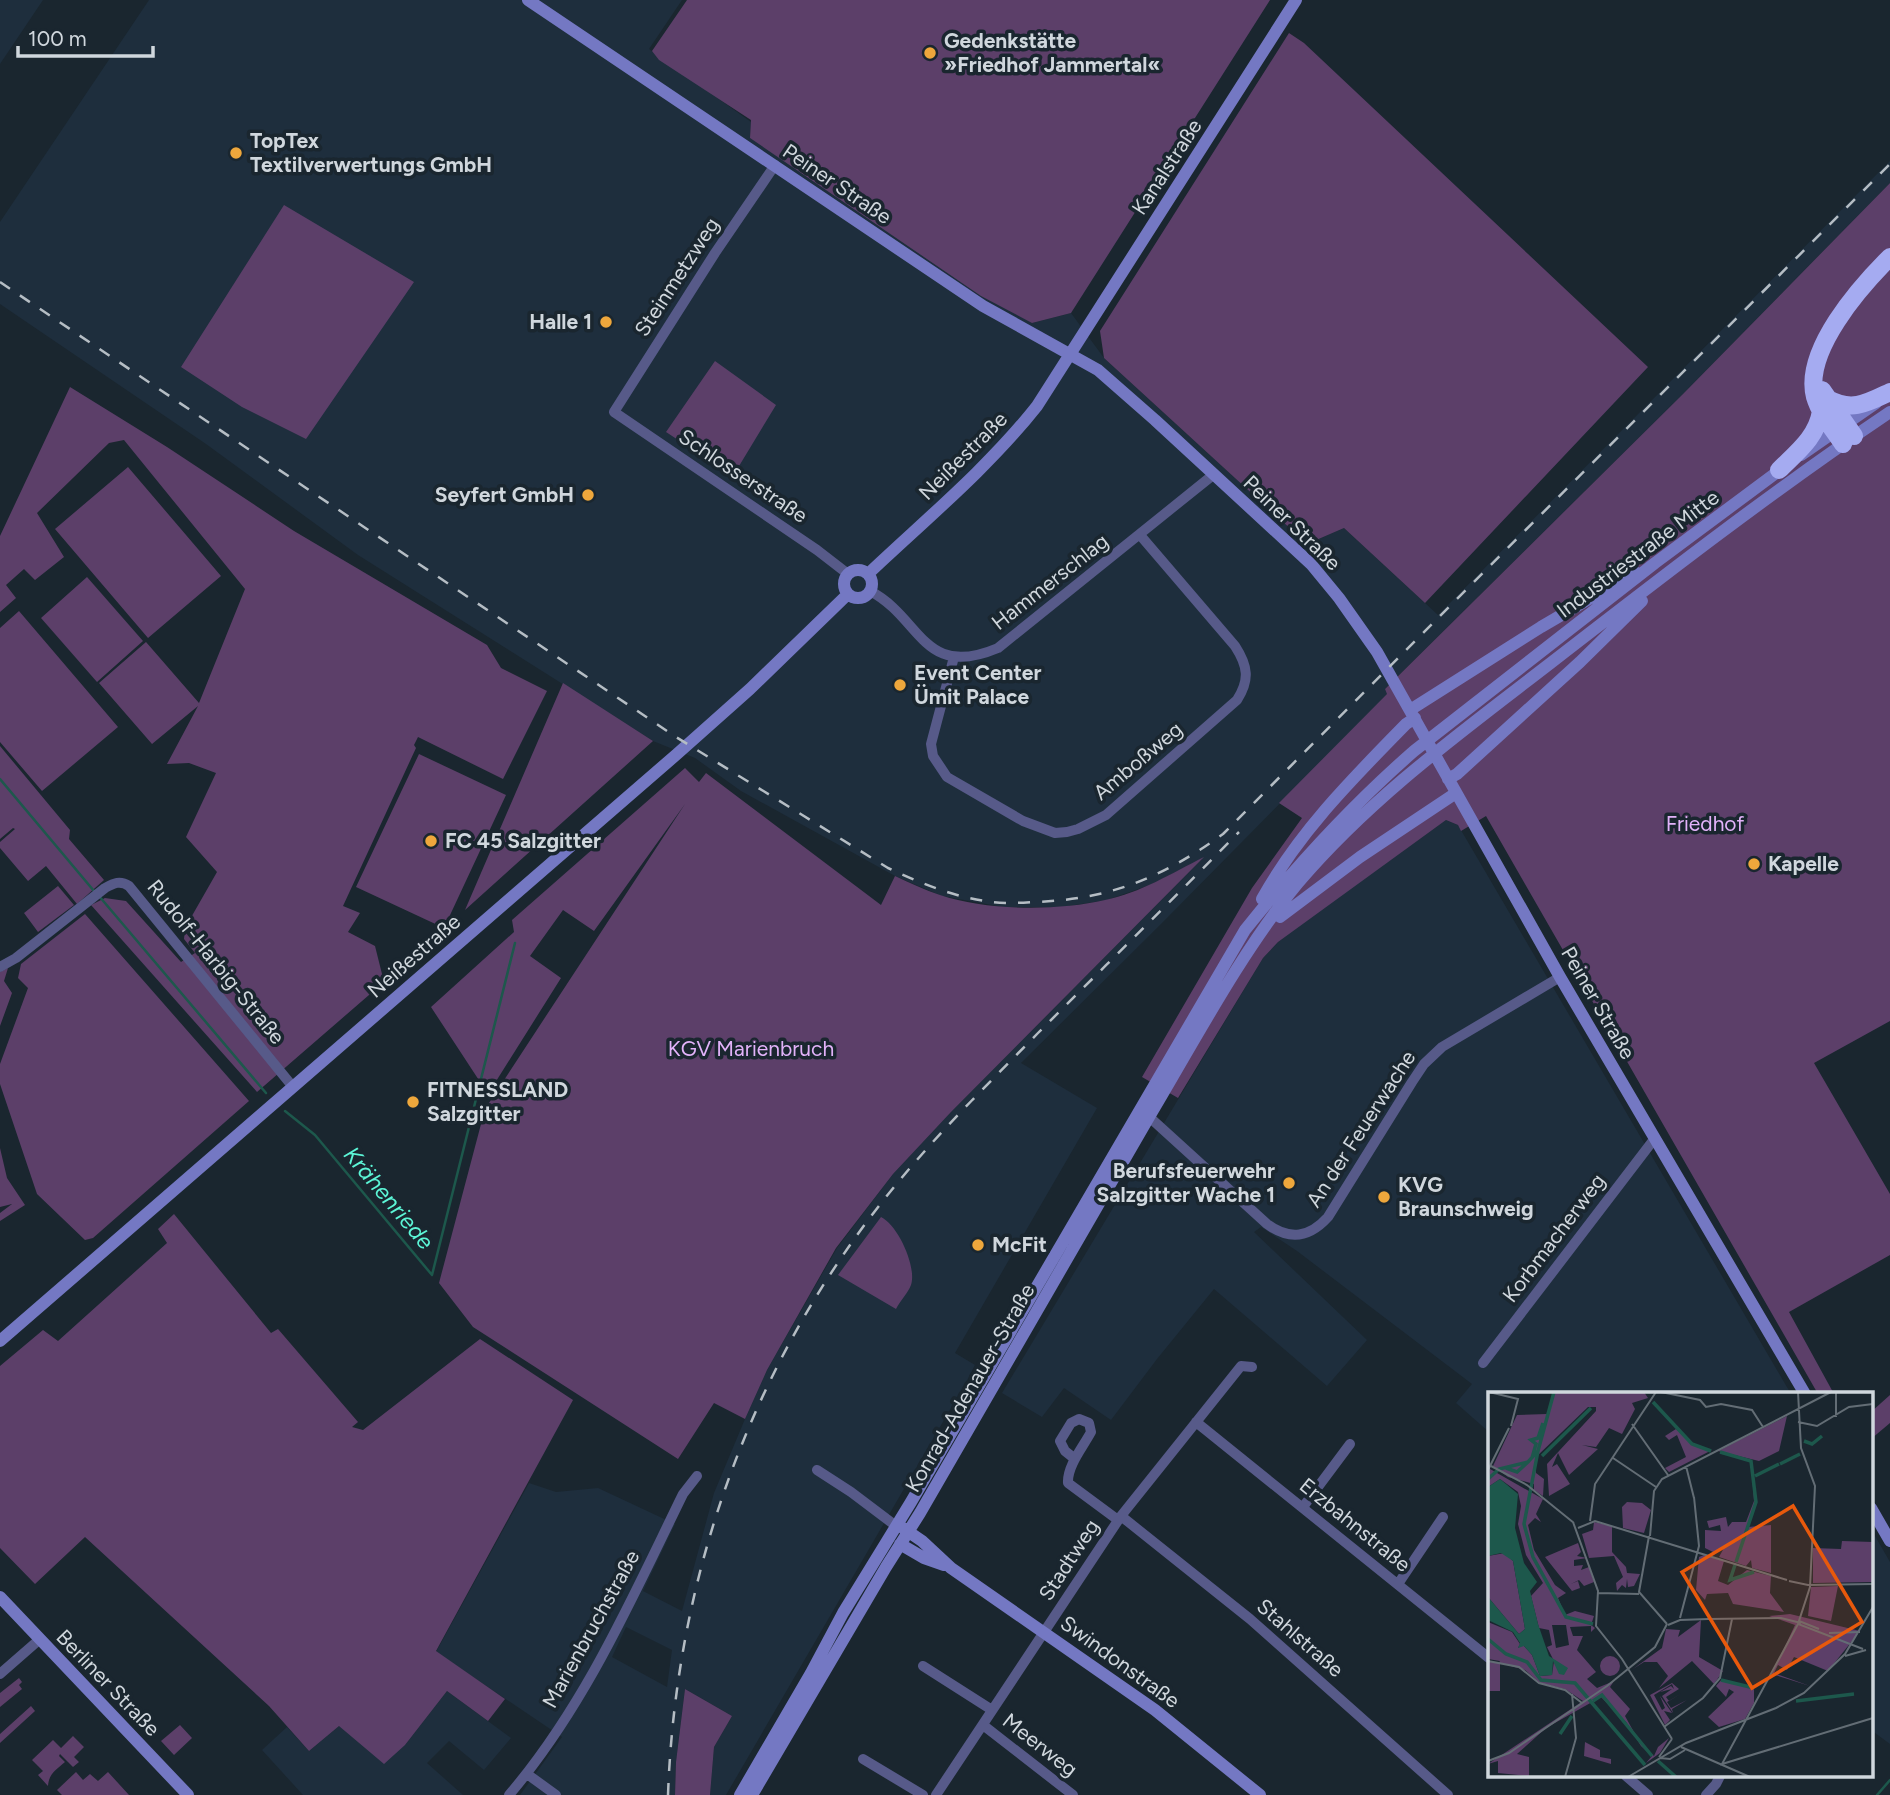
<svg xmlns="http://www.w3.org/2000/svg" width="1890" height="1795" font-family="Figtree,sans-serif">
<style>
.built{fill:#1e2e3d;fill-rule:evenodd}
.green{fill:#5c3f69}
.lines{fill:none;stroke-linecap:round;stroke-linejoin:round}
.stream{stroke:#1d584c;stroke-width:2.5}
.street{stroke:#575a89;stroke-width:10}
.secondary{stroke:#7478c3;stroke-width:12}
.highway{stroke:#a5abf1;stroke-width:18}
.rail{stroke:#b5bdc4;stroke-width:2.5;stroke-dasharray:12 12;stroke-linecap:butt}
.poi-dot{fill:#eea73c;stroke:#1a262f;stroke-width:2.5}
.labels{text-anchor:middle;stroke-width:7;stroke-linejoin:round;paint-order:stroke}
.poi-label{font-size:21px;font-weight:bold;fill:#d0d7dd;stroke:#1a262f;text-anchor:start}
.street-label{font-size:21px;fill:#d0d7dd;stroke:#1a262f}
.park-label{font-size:21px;fill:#e2b2f9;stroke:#1a262f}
.water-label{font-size:23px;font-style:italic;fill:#5cf5d6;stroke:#1a262f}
.inset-river{fill:none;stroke:#1d584c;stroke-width:3.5}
.inset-road{fill:none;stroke:#636d75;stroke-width:2}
.view{fill:#e8590c;fill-opacity:0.15;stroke:#e8590c;stroke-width:3.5}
.inset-edge{fill:none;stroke:#d0d7dd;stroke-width:3.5}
</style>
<rect width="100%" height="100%" fill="#1a262f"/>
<path class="built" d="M 0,0 L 43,0 L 0,64 Z
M 149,0 L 682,0 L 649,49 L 751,122 L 750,138 L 1032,323 L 1071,313 L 1104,358 L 1307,544 L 1344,528 L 1438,615 L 1890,161 L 1890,183 L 1683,394 L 1385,689 L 1388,694 L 1161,924 L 1021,1063 L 1097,1108 L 955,1353 L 975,1365 L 969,1377 L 726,1795 L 710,1795 L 714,1747 L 732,1716 L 685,1689 L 676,1762 L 675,1795 L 520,1795 L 562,1737 L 436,1652 L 529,1483 L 556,1492 L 598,1488 L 675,1524 L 643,1591 L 682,1611 L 714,1493 L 745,1419 L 767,1370 L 837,1248 L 893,1174 L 951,1112 L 1202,859 L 1150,885 L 1107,900 L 1062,907 L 1003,907 L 942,896 L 895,876 L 741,791 L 695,758 L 653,741 L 358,555 L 206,444 L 0,304 L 0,222 ZM 626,1627 L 672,1650 L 667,1687 L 612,1657 Z
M 1446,820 L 1458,825 L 1791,1394 L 1489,1394 L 1489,1432 L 1456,1403 L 1472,1384 L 1297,1251 L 1261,1227 L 1254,1232 L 1367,1340 L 1327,1386 L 1214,1289 L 1157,1359 L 1111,1420 L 1064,1388 L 1042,1417 L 1002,1393 L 1263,958 L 1278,942 L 1298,926 Z
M 1871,1529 L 1890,1562 L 1890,1744 L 1871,1730 Z
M 447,1691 L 511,1738 L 484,1770 L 449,1741 L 427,1763 L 463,1795 L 303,1795 L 262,1750 L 287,1727 L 309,1751 L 339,1726 L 405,1745 Z"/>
<path class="green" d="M 687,0 L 1270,0 L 1071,313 L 1032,323 L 981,296 L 750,138 L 751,120 L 659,60 L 652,51 Z
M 1289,33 L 1304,43 L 1648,367 L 1425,603 L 1344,528 L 1307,544 L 1104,358 L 1100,331 Z
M 1890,183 L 1890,1021 L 1814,1063 L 1890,1194 L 1890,1255 L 1789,1312 L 1834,1394 L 1818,1394 L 1486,816 L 1461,831 L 1458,825 L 1446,820 L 1278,942 L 1263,958 L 1178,1098 L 1142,1077 L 1252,888 L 1302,818 L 1279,803 L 1387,694 L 1385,689 L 1683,394 Z
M 284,205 L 414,282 L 306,439 L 242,407 L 181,367 Z
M 715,361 L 776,405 L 733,476 L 666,432 Z
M 70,387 L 167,447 L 294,531 L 487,645 L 501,668 L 547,691 L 503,779 L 418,737 L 414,745 L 416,748 L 343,906 L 360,913 L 348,932 L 375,946 L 384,982 L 257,1092 L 91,905 L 105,898 L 126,901 L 181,962 L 195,953 L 184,939 L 185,928 L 217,872 L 186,837 L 216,773 L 189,763 L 167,764 L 198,706 L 152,744 L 99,683 L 146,642 L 199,703 L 245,589 L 124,440 L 109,443 L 37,513 L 64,557 L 35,580 L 24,569 L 6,585 L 16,598 L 0,612 L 0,536 Z
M 128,467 L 221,576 L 148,638 L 55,529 Z
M 87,577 L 143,641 L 97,682 L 41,618 Z
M 19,611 L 118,727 L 42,791 L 0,742 L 0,628 Z
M 563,683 L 653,741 L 465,910 Z
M 0,746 L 70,830 L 69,839 L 104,880 L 77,904 L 46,866 L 28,881 L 0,848 L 0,842 L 15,829 L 13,828 L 0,839 Z
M 419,754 L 506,795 L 444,928 L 356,887 Z
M 685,768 L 699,782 L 706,773 L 881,905 L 895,876 C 910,883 925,890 940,895 C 988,911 1057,911 1105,900 C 1140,893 1172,873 1204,857 L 951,1112 L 893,1174 L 836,1248 L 767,1370 L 745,1419 L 714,1403 L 678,1459 L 473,1327 L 439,1283 L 485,1109 L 685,804 L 594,931 L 563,910 L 530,956 L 561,978 L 488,1094 L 431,1007 L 514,932 L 512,920 Z
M 58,886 L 74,905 L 38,932 L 24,913 Z
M 85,914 L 249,1101 L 93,1238 L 85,1240 L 37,1194 L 0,1084 L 0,1064 L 28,988 L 18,978 L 21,964 Z
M 8,968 L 4,981 L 12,993 L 0,1026 L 0,972 Z
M 0,1148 L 7,1178 L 25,1205 L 0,1221 L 0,1213 L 12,1204 L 0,1207 Z
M 174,1214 L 271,1333 L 278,1329 L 358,1422 L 352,1427 L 363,1430 L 480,1339 L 573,1400 L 436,1651 L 505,1699 L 488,1721 L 447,1691 L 405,1745 L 384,1764 L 339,1726 L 309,1751 L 269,1706 L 85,1537 L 35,1584 L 0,1548 L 0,1366 L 43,1330 L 58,1341 L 167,1243 L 158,1229 Z
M 881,1217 C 898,1225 917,1267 911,1285 C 908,1293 900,1301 896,1309 L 838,1275 Z
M 1890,1395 L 1890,1423 L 1871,1439 L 1871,1412 Z
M 19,1678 L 22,1682 L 19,1685 L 22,1689 L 0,1707 L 0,1693 Z
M 685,1689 L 732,1716 L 714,1747 L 710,1795 L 675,1795 L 676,1762 Z
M 31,1706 L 35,1711 L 0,1743 L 0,1734 Z
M 180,1725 L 192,1738 L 174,1755 L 161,1741 Z
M 73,1736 L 84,1747 L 74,1757 L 79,1762 L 73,1767 L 60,1754 L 59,1756 L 65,1762 C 56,1770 49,1773 48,1786 L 38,1775 L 43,1771 L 32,1760 L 53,1740 L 61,1748 Z
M 76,1772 L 83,1780 L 90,1774 L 98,1781 L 108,1772 L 129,1795 L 62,1795 L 57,1790 Z"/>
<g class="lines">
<path class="stream" d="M 0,779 L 94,891
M 99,896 L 266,1093
M 285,1111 L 315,1135 L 432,1275 L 515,943
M 1877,1795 L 1890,1780"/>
<path class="street" d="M 775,165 L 715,253 L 614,412 L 817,550 L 848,574
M 870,591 C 922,618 922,680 998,648 L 1213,475
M 954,657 L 931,744 L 933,756 L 947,777 L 1023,821 L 1055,833 L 1067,832 L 1078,829 L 1106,815 L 1237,700 C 1250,680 1248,666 1235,646 L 1140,535
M 0,967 L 16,958 L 105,888 C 114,883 120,880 129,886 L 293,1087
M 1146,1114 L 1267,1224 C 1290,1241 1310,1237 1328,1217 L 1412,1082 L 1424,1064 L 1442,1047 L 1560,977
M 1483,1363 L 1655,1138
M 1196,1422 L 1489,1658
M 1075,1459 L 1065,1451 L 1060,1441 L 1071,1423 L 1079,1419 L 1089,1423 L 1091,1432 C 1083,1447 1067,1466 1068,1483 L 1118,1520
M 817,1470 L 851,1492 L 896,1526
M 1303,1507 L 1350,1444
M 1121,1516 L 1250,1619 L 1448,1795
M 1398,1584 L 1443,1517
M 923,1666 L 992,1710
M 0,1674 L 40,1639
M 983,1725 L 1073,1795
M 863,1759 L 923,1795
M 527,1774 L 556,1795
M 1626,1776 L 1648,1795
M 509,1795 C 585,1706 632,1598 683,1494 L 697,1476
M 936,1795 L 1121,1516 L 1241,1366 L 1252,1367
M 1706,1795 L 1716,1784 L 1720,1776"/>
<path class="secondary" d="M 528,0 L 983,306 L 1098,370 L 1155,420 L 1311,564 L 1339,598 L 1377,652 L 1560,977 L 1805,1394
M 1801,455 L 1876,403
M844 584a14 14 0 1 1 28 0a14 14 0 1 1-28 0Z
M 868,574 C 925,520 988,468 1037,406 L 1296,0
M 1410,710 L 1541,627 L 1635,572
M 1448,779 L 1457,774 L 1580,662 L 1642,601
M 1262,899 C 1299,832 1353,778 1406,724 L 1415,718
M 1280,917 L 1360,857 L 1456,793
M 0,1341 L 677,754 L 750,689 L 848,594
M 1871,1508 L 1890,1541
M 903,1528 L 922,1541 L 951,1568 L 1155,1710 L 1260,1795
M 900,1544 L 924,1558 L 944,1565
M 0,1597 L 188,1795
M 740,1795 L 811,1673 L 843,1613 L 911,1502 L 1245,930 C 1297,865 1351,806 1414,751 L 1655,563 L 1784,467
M 752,1795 L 886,1567 L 920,1513 C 996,1381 1072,1249 1149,1117 C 1195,1040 1241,952 1298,883 C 1371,797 1464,730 1552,662 C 1663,576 1774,490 1890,412"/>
<path class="highway" d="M 1822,390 L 1854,436
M 1828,399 C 1852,412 1867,403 1890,392
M 1843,444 C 1833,429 1820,414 1815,397 C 1803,351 1860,287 1890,257
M 1779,470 C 1797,452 1817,437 1821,411"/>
<path class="rail" d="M 0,282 L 676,737 L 888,868 C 918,882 951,896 985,901 C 1000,904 1017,903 1033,902 C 1108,900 1162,878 1223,834 L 1890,164
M 668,1795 C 676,1565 759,1343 910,1168 C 950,1121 995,1077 1038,1033 C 1105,966 1173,899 1239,832"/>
</g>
<g class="poi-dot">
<circle cx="930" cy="53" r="7"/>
<circle cx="236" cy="153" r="7"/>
<circle cx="606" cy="322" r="7"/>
<circle cx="588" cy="495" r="7"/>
<circle cx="900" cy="685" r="7"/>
<circle cx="431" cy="841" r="7"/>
<circle cx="1754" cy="864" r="7"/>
<circle cx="413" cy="1102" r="7"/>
<circle cx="1289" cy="1183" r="7"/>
<circle cx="1384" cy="1197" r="7"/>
<circle cx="978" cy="1245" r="7"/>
</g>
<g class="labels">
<g class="poi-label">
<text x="944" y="48">Gedenkstätte<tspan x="944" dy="24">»Friedhof Jammertal«</tspan></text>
<text x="250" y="148">TopTex<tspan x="250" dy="24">Textilverwertungs GmbH</tspan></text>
<text x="592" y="329" text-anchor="end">Halle 1</text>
<text x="574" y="502" text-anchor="end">Seyfert GmbH</text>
<text x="914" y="680">Event Center<tspan x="914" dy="24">Ümit Palace</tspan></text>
<text x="445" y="848">FC 45 Salzgitter</text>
<text x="1768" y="871">Kapelle</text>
<text x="427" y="1097">FITNESSLAND<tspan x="427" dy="24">Salzgitter</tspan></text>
<text x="1275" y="1178" text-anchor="end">Berufsfeuerwehr<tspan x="1275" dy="24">Salzgitter Wache 1</tspan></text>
<text x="1398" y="1192">KVG<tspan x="1398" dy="24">Braunschweig</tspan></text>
<text x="992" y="1252">McFit</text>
</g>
<g class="street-label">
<text transform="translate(1167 167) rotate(-57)" y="7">Kanalstraße</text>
<text transform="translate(837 184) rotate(34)" y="7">Peiner Straße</text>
<text transform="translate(677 277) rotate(-57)" y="7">Steinmetzweg</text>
<text transform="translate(963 456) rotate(-45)" y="7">Neißestraße</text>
<text transform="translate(743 476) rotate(34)" y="7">Schlosserstraße</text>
<text transform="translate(1292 523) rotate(44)" y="7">Peiner Straße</text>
<text transform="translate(1638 554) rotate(-37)" y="7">Industriestraße Mitte</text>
<text transform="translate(1050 582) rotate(-38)" y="7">Hammerschlag</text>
<text transform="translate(1138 761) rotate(-40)" y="7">Amboßweg</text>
<text transform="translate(414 956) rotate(-41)" y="7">Neißestraße</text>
<text transform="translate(216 962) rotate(51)" y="7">Rudolf-Harbig-Straße</text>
<text transform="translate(1598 1003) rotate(60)" y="7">Peiner Straße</text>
<text transform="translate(1361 1129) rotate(-57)" y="7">An der Feuerwache</text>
<text transform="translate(1554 1238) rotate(-53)" y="7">Korbmacherweg</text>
<text transform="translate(970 1388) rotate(-60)" y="7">Konrad-Adenauer-Straße</text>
<text transform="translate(1355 1525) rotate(39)" y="7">Erzbahnstraße</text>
<text transform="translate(1069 1560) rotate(-57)" y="7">Stadtweg</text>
<text transform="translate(591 1629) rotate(-61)" y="7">Marienbruchstraße</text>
<text transform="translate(1300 1638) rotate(41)" y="7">Stahlstraße</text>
<text transform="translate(1120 1662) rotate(36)" y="7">Swindonstraße</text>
<text transform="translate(108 1683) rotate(46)" y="7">Berliner Straße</text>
<text transform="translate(1040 1745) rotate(38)" y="7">Meerweg</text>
</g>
<g class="park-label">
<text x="1705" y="831">Friedhof</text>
<text x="751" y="1056">KGV Marienbruch</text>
</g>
<g class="water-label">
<text transform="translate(389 1198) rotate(50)" y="8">Krähenriede</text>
</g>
</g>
<g transform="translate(1488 1392)">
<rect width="385" height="385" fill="#1a262f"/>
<path d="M 67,0 L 156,0 L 160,6 L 144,11 L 147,17 L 134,42 L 121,36 L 108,55 L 94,53 L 110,57 L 81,83 L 70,61 L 64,75 L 69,72 L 82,92 L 61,104 L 59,72 L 108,19 L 108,15 L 100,15 L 48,65 L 48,81 L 56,87 L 55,104 L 46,98 L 46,92 L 20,85 L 5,74 L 29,23 L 59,22 ZM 299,24 L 291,59 L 271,69 L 230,59 ZM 188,37 L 208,54 L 224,58 L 181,80 L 177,76 L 198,65 L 189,43 L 181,48 L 177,44 ZM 263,70 L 269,109 L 260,135 L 283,133 L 283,181 L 264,176 L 263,168 L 258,174 L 231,165 L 237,154 L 227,161 L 217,156 L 217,138 L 233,139 L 232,133 L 221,136 L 219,129 L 238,125 L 240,135 L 244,130 L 258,130 L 266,109 ZM 2,77 L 55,107 L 48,122 L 53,130 L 47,126 L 40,133 L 46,158 L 67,193 L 78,201 L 70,206 L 77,223 L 87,219 L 106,224 L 103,233 L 107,236 L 103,240 L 103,234 L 82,235 L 85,244 L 95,244 L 89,258 L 108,280 L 99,287 L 109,296 L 126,289 L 122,295 L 142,317 L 137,324 L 152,351 L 166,364 L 170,355 L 181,346 L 172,361 L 158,371 L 164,364 L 153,354 L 138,330 L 113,305 L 58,336 L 29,362 L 41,365 L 41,384 L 10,381 L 10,369 L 0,372 L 95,309 L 77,297 L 52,291 L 37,278 L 12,271 L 12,299 L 0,299 L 0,269 L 11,271 L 12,269 L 0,267 L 0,230 L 24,240 L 32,252 L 30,256 L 35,253 L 44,263 L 52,284 L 64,283 L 66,269 L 59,255 L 64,253 L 61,238 L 51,236 L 43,204 L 55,191 L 38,163 L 30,132 L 33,114 L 30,100 L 12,87 L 0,95 ZM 64,233 L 78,233 L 81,253 L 68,256 ZM 139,110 L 154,111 L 163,118 L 156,141 L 135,136 L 134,115 ZM 106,130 L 124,134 L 124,160 L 138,175 L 139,181 L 152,182 L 146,194 L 140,195 L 139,187 L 138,196 L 134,193 L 129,199 L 128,191 L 135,185 L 126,164 L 101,166 L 94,142 L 105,138 ZM 354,149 L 385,150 L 385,190 L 325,191 L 325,156 L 353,157 ZM 90,151 L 93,160 L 89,164 L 99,166 L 86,168 L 86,174 L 95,173 L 93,178 L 101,175 L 106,190 L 96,194 L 91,188 L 83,192 L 90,189 L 92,196 L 84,199 L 57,165 ZM 17,161 L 25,169 L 37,237 L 31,242 L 0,205 L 0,164 ZM 216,163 L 236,169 L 230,189 L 240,193 L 259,178 L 283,184 L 282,201 L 296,220 L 245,212 L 240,201 L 219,202 L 217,208 L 208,198 L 211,165 ZM 350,194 L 343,229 L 320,224 L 323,195 ZM 302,222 L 372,239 L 340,279 L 306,265 L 299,278 L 290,273 L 286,281 L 322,294 L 284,282 L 307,233 L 281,224 ZM 213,228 L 211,265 L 235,279 L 226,292 L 204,269 L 171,296 L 180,284 L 169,270 L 156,270 L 145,277 L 174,256 L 178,237 L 192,238 L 190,245 ZM112 274a10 10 0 1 1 20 0a10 10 0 1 1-20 0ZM 234,287 L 266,296 L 266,311 L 257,327 L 231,335 L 220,325 L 246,300 L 241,297 L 238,305 L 228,294 ZM 184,291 L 191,297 L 178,305 L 181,309 L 194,301 L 179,310 L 183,316 L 199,308 L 184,317 L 185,321 L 174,304 L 184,297 L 172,300 L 183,294 L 186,297 L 184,292 L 166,303 L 174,318 L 177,316 L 172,304 L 184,321 L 176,319 L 182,328 L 177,333 L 162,303 ZM 97,350 L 112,358 L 112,365 L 123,367 L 123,372 L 96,364 Z" fill="#5c3f69" fill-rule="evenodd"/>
<path d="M 12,87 L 30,102 L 27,136 L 36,171 L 49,190 L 42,199 L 50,232 L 61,264 L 80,276 L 76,283 L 71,282 L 65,269 L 64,283 L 52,284 L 44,263 L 36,254 L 30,256 L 32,251 L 25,240 L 0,228 L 0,205 L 31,242 L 37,237 L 25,169 L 13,161 L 0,164 L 0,95 Z" fill="#1d584c"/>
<path class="inset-river" d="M 165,10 L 204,52 L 223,59M 316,49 L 324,52 L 334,44M 50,59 L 36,132 L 45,165 L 78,225 L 105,232M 232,60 L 263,69 L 268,110 L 248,170M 54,64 L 103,16M 44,66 L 48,52 L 43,48 L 50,46 L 55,31M 292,72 L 312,62M 18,76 L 29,80 L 40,70M 267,84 L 291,72M 0,87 L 11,77 L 40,70 L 50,59 L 66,0M 247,173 L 242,188 L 266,180M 0,247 L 18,262 L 39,270 L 53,288 L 87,291 L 157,373M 233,288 L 266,296M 105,309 L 114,303 L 164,364M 308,309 L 366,302M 72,342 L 84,324M 170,369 L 188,385"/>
<path class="inset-road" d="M 1,0 L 30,7 L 23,34M 173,0 L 212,8 L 218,15 L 233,12 L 264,18 L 275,35M 310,0 L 313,56 L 327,94 L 322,195 L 310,232 L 375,257M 348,25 L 348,0M 310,30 L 329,34 L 361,15 L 385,12M 144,32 L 180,83M 125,66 L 168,95M 3,74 L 39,93 L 86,131M 198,74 L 206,106M 0,78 L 21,36M 102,129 L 107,92 L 168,0M 85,130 L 110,199 L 108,234 L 134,267 L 184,347M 90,136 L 107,129 L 299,188M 161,144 L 151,200 L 179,232M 162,144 L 166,99 L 174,87 L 343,0M 301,189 L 320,193 L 385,192M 110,201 L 151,202M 192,226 L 211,154 L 206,105M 311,229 L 331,237M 310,232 L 234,372 L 385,326M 180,233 L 192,228 L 220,227 L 293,226 L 313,231M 341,241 L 372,240M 357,264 L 378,258M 0,269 L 31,275 L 51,291 L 77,298 L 94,311M 176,335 L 215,306 L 232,286 L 244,227M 193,355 L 262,385M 171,365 L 184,347M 172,366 L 182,367 L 197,358M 0,369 L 21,361 L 119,294 L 167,255 L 179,232M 77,385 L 88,346 L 84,302M 140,385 L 198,351 L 288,316 L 316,301 L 357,262 L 385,215"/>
<path class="view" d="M 305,114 L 374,230 L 264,296 L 194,180 Z"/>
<rect width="385" height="385" class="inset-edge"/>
</g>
<path d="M18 46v10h135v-10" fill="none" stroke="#d0d7dd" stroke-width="3.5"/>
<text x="28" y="46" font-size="21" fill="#d0d7dd" stroke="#1a262f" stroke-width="5" paint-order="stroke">100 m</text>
</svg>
